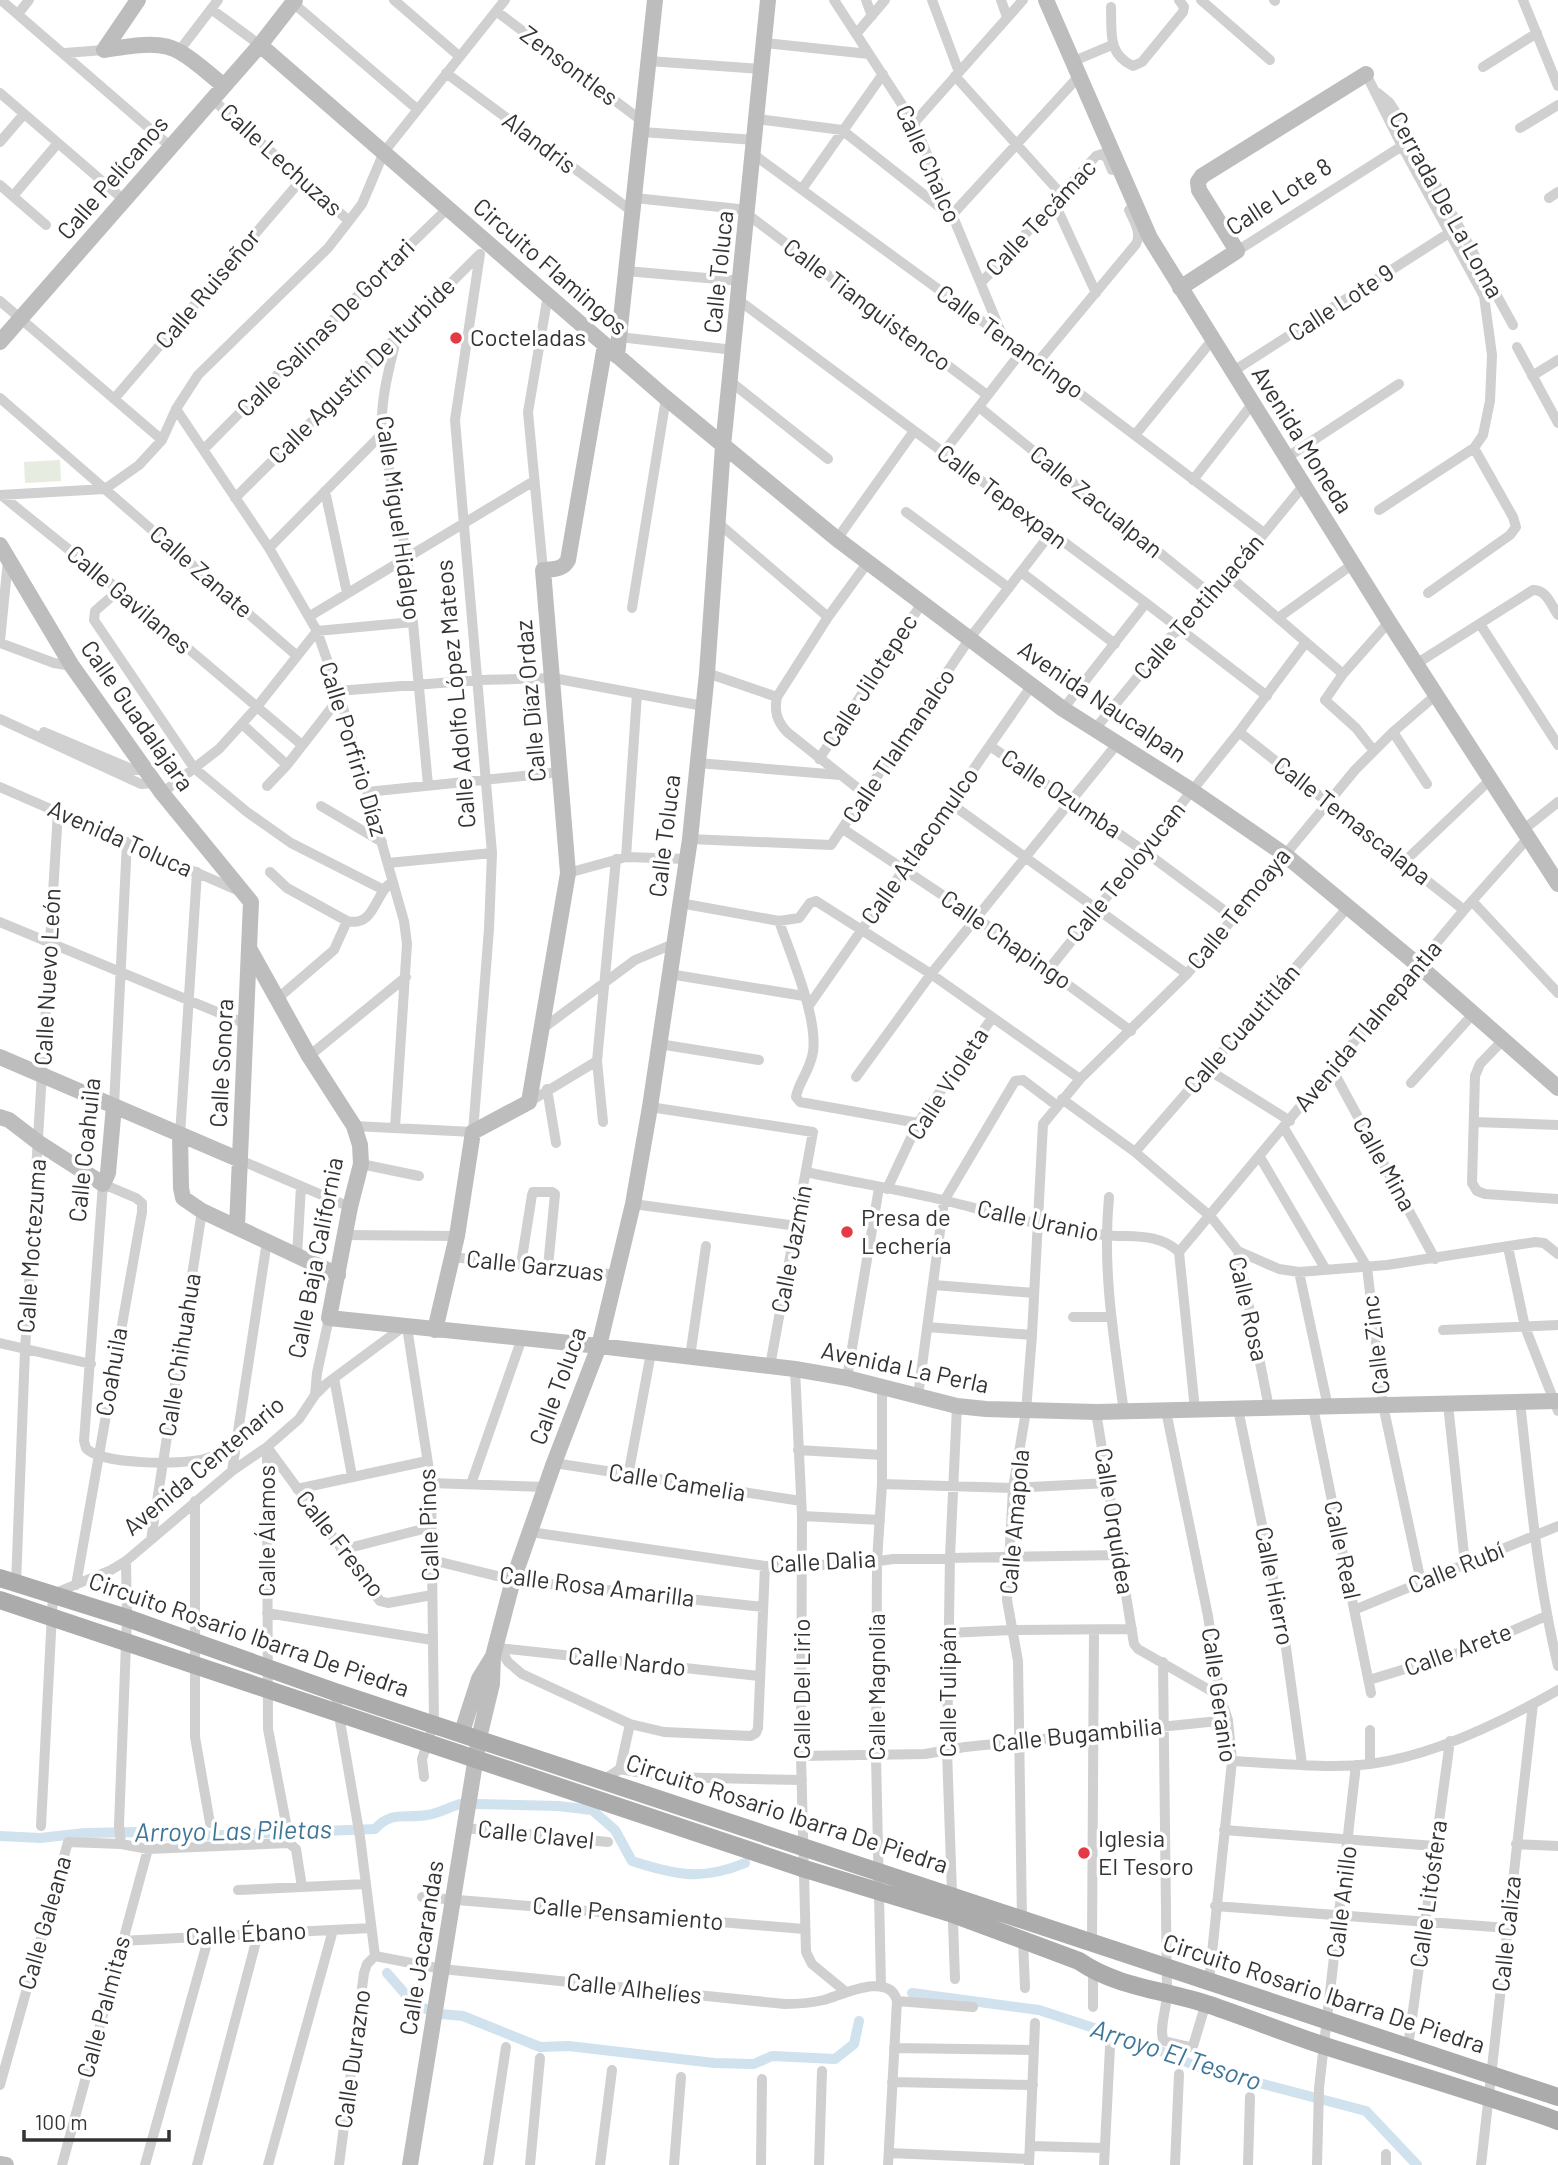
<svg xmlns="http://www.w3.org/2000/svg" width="1558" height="2165" font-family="Barlow,sans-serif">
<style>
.green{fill:#e6ecdf}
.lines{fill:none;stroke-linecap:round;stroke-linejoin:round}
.canal{stroke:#cfe2ee;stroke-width:10}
.street{stroke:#d0d0d0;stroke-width:10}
.secondary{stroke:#bdbdbd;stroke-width:16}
.primary{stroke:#ababab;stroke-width:18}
.poi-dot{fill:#e63946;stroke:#fff;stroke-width:2.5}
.labels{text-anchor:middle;stroke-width:7;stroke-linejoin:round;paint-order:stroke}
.street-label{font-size:24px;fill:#333;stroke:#fff}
.poi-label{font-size:24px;fill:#333;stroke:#fff;text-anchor:start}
.water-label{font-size:26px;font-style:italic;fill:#3f7597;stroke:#fff}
</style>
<rect width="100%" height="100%" fill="#fff"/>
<path class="green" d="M 60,460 L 61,481 L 25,483 L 24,462 Z"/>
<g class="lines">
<path class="canal" d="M 476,1804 L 558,1806 L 592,1810 L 615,1830 L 632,1861 C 675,1875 702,1881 745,1863
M 0,1836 L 40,1838 L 85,1833 L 138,1832 L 172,1837 L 375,1829 C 392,1810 405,1819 427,1815 C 438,1814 449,1807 460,1804
M 387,1973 L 413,2003 L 426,2009
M 912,1993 L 1039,2010 L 1149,2046 L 1198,2067 L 1366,2111 L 1417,2165
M 441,2014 L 463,2016 L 540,2047 L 569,2046 L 714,2063 L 754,2064 L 772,2056 L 835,2059 L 854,2044 L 859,2021"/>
<path class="street" d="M 1,0 L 171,147
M 394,0 L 459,56
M 834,0 L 914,123 L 1003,337
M 866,0 L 872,16
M 932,0 L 959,72
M 1001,0 L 1007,17
M 1201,0 L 1270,60
M 1274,0 L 1275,1
M 1523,0 L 1558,86
M 293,3 L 417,109
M 1111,7 C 1112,32 1107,54 1133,66 L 1142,62 L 1183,12 L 1184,7 L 1179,0
M 211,9 L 260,45
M 496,11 L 642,121
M 18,14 L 29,0
M 856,34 L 885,0
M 765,43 L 869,54
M 179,51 L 218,0
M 65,53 L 104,50
M 649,61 L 761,69
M 1074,61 L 1112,45
M 1483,67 L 1537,33
M 446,73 L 633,212
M 1366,74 L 1402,146 L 1484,296 L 1492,355 L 1490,401 L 1483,435 L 1474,448 L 1379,510
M 955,76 L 1062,195
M 0,93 L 124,200
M 1378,93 L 1389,102 L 1397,114 L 1513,325
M 212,99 L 349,221
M 757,119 L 842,130 L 951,216 L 1080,75
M 914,123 L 1023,0
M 1520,128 L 1558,105
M 642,132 L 755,140
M 0,142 L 24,114
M 753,154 L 1038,362 L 1264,533
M 0,185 L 46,225
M 802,189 L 883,74
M 13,196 L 58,143
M 635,198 L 748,210
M 1549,198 L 1558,192
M 1055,204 L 1096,293
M 747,214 L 987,395
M 1237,251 L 1402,146
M 626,271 L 741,281
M 981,283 L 1096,156 L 1102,154 L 1107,158 L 1112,170
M 737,299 L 1146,603 L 1267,696
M 0,301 L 162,440
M 397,336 C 389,369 380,400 382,434 L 407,558 L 428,785
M 619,337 L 734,350
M 1517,347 L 1558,423
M 1038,362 L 1136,244 C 1142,233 1134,221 1129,210
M 1232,372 L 1449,233
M 1532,376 L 1558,360
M 731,382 L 828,459
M 0,398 L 296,655
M 114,399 L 302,179
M 979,407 L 1213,596
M 176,409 L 269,548 L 317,631 L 340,697 L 404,921 L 407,944 L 395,1128
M 1135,435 L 1213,339
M 204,449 L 307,345 L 448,208
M 943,453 L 1022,351
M 1286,458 L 1399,384
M 1193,480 L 1253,403
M 325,491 L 347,593
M 0,495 L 105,489 L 139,465 L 162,440 L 176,409 L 198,375 L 328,248 L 349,221 L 362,204 L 384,152 L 505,0
M 1,495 L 119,590 L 302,745
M 235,498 L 480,254
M 906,512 L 1009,588
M 717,522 L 828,617
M 837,539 L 914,431
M 269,548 L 382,434
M 543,570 L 528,412 L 548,295
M 1021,572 L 1115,644
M 1229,576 L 1343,674
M 119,590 L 95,611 L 94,620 L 194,768 L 247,812 L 291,843 L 384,890
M 1428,593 L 1510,535 L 1516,527 L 1513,517 L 1474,448
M 632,608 L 666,398
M 310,616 L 534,481
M 1278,618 L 1353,564
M 1480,624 L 1558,745
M 0,641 L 8,560
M 0,643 L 54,663 L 72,666
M 1416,664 L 1533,590 C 1546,589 1551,605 1558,615
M 707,673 L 777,697
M 337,691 L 479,680 L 553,678 L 703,706
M 1063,709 L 1146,603
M 0,719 L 141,784 L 155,783
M 242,724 L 287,765
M 1095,729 L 1173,634 L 1189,623 L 1213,596 L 1303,486
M 44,732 L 134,770 L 145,770
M 1239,732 L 1464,910
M 1393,732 L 1427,784
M 990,746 L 1144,851 L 1233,917
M 1374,751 L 1356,728 L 1325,700 L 1343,674 L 1389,622
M 819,759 L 922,603
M 698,763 L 840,775
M 267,786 L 287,765 L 340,697
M 0,787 L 239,891
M 367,792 L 561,772
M 162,793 L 219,749 L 256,708 L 317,631 L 413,622
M 865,794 L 787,732 C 777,721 774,712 777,697 L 828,617 L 868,562
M 950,803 L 1187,974
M 321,806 L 382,842
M 843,829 L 977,918 L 1131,1031
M 1523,830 L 1558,802
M 690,839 L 831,845 L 970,638 L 1051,533
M 626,857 L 637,694
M 1404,862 L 1491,779
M 388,863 L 492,853
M 270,872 L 287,888 L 347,921 C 373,927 374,899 388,885
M 568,873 L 626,857 L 687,859
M 1472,901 L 1558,993
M 680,903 L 779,921 L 799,918 L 810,903 L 816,901 L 931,974 L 1080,1079
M 779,921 C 791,956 818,1017 813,1052 C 810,1071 798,1083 796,1097 L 800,1102 L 918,1123
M 0,922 L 246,1024
M 1049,969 L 1239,732 L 1306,642
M 669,974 L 804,996
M 277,999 L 334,950 L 347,921
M 808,1007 L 1032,685
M 542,1029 L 635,960 L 673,944
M 1504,1039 L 1480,1064 L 1475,1076 L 1472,1183 L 1477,1191 L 1485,1194 L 1558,1199
M 659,1044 L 759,1060
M 309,1056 L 406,977
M 1207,1069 L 1290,1121
M 1332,1069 L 1435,1259
M 856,1077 L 931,974 L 1117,744
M 1411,1083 L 1473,1014
M 547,1089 L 556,1143
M 1062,1099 L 1135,1152 L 1211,1217 L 1238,1251 L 1269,1408
M 529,1102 L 597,1061
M 114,1106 L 127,842
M 650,1107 L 813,1132 L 770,1366
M 603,1122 L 597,1061 L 616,859
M 1474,1122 L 1558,1125
M 354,1126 L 473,1132 L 489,929 L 492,853 L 455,420 L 480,254
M 1284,1128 L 1367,1267 L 1383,1405 L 1421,1582
M 180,1135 L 197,872
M 1135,1152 L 1348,907
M 1260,1157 L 1326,1270
M 240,1160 L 350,1207
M 361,1164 L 419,1176
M 806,1172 C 853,1182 901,1190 947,1201 C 999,1214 1051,1229 1104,1235 C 1131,1238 1158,1232 1179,1252
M 887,1189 L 918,1123 L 992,1018
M 1109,1197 C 1102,1269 1114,1340 1124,1412
M 633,1204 L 797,1226
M 344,1235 L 457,1236
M 1508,1247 L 1525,1327 L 1558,1411
M 1238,1251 L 1279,1269 L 1299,1272 L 1387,1265 L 1535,1242 L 1544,1243 L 1558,1254
M 1179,1252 L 1464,910 L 1528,838
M 1179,1252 L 1195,1410
M 297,1256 L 301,1186
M 452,1257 L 618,1275
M 521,1264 L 532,1195 L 533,1192 L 552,1192 L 555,1194 L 548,1267
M 1299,1272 L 1328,1407
M 934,1285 L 1034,1293
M 1073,1317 L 1111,1317
M 407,1327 L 431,1483 L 434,1723 L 422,1759 L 424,1777
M 927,1327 L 1032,1335
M 1443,1330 L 1558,1325
M 0,1343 L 91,1364
M 690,1357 L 706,1246
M 795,1369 L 802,1516 L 801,1756 L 806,1952 L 812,1964 L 846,1992
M 334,1378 L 352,1476
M 847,1378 L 879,1188
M 315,1395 L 317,1373 L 329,1318
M 918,1396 L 944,1201 L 1015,1081 L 1023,1080 L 1056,1105
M 1520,1402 C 1530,1491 1537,1579 1558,1666
M 1448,1404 L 1465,1564
M 1313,1407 L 1371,1693
M 1238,1409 L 1283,1626 L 1302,1764
M 1166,1411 L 1208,1616 L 1220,1696 L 1228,1720 L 1232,1761 L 1209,1982
M 1096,1412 L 1134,1644 L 1138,1649 L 1220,1696
M 267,1447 L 268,1729 L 286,1823
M 267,1447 L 380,1601 L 388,1603 L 432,1595
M 798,1450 L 882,1455
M 554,1463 L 801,1501
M 232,1471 L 267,1241
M 628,1476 L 651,1353
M 431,1483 L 546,1487
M 471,1484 L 522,1338
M 882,1484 L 1013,1488 L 1108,1483
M 297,1489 L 427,1461
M 195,1501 L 195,1737 L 210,1823
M 802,1516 L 880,1520
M 530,1532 L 765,1566 L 859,1564 L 893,1559 L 1119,1555
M 151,1540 L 202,1211
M 341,1550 L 431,1527
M 432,1560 L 513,1580 L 763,1607
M 16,1584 L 25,1350 L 58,812
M 76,1585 L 142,1212 L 142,1203 L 136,1198 L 103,1184 L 84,1441 L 86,1448 C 100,1465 182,1465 204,1459 C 215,1456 225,1450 235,1446
M 1354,1610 L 1558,1526
M 267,1613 L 432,1640
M 948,1633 L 1012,1630 L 1132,1629
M 498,1648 L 759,1676
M 500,1648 L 508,1662 L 522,1674 L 630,1724 L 664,1732 L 751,1736 L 756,1733 L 758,1728 L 765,1566
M 1163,1662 L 1167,1994 C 1167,2007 1158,2031 1164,2041 L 1190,2047 L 1193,2046 L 1206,2003
M 1369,1680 L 1471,1649 L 1546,1616
M 335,1692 L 360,1837 L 375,1956
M 801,1756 L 925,1754 L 965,1747 L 1228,1720
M 1232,1761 C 1274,1763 1329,1769 1370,1764 C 1432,1756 1504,1721 1558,1690
M 1370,1764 L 1370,1730
M 620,1769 L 630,1724
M 605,1779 L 620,1769 L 664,1777 L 802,1780
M 41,1826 L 53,1594 L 111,1570 L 126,1561 L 232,1471 L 267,1447 L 299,1419 L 315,1395 L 326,1384 L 403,1327
M 464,1828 L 608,1842
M 1224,1830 L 1435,1846
M 121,1844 L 119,1825 L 127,1618 L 126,1561
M 1516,1844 L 1558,1846
M 238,1890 L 366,1884
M 422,1897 L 804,1929
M 1215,1906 L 1508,1928
M 1022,1920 L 1018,1661 L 1007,1600 L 1013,1488 L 1026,1411 L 1032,1335 L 1043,1124 L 1080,1079 L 1187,974 L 1355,770 L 1393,732 L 1436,695
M 1023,1940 L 1025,1988
M 121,1941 L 371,1928
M 1092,1943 L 1094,1630
M 375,1956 L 442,1969 L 785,2004 C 798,2004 811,2003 824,2000 C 842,1995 890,1971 897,2001 L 888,2165
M 1093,1970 L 1093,2007
M 955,1979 L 947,1751 L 950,1557 L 957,1406
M 881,1986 L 876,1756 L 877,1561 L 882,1484 L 882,1387
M 897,2001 L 973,2007
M 1408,2047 L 1450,1741
M 894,2048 L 1034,2050
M 892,2082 L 1033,2085
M 0,2085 L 68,1842 L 121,1844 L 148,1849 L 289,1843 L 296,1849 L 302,1887
M 1030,2146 L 1105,2148
M 889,2153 L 1029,2159
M 62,2165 L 148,1849
M 145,2165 L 209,1936
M 197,2165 L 258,1934
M 268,2165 L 333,1930
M 339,2165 L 364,1973 L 367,1964 L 375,1956
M 488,2165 L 506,2047
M 530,2165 L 540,2058
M 600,2165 L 612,2070
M 674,2165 L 681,2077
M 761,2165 L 762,2079
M 819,2165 L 822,2071
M 1029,2165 L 1035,2023
M 1104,2165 L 1110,2047
M 1175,2165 L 1179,2074
M 1248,2165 L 1250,2097
M 1317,2165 L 1319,2088 L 1356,1765
M 1386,2165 L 1386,2154
M 1481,2165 L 1533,1704"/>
<path class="secondary" d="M 1046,0 L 1150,238 L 1389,622 L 1558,884
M 260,45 L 666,398 L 837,539 L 1063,709 L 1191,790 L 1284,854 L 1418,965 L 1558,1088
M 104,50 C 128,47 159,39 180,52 C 196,61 210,75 224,86
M 104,50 L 138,0
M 1180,288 L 1237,251 L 1199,190 L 1198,182 L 1202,176 L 1366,74
M 0,342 L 260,45 L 295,0
M 617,356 L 655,0
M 0,545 L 72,666 L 162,793 L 251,902 L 237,1227
M 250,950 L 309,1056 L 354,1126 L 360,1145 L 361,1164 L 350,1207 L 329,1318 L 599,1346 L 795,1369 L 847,1378 L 957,1406 L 986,1409 L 1096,1412 L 1558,1401
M 0,1057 L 240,1160
M 0,1117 L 9,1120 L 39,1143 L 103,1184 L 108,1173 L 114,1106
M 180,1135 L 181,1188 L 183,1198 L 202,1211 L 338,1275
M 435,1330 L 457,1236 L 473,1132 L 529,1102 L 568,873 L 543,570 C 553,569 563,570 568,560 L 605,345
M 462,1732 L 479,1679 L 492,1658
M 0,2164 L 6,2165
M 410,2165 L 479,1738 L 492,1684 L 493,1656 L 513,1580 L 554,1463 L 599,1346 L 633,1204 L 650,1107 L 690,839 L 707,673 L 723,446 L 768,0"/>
<path class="primary" d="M 0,1578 L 127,1618 L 335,1692 L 1558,2097
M 0,1600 L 805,1869 L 953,1914 L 1079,1961 C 1118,1988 1166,1990 1210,2005 C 1248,2018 1286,2033 1325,2046 C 1403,2071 1481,2093 1558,2121"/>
</g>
<g class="poi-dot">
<circle cx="456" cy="338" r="7"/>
<circle cx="847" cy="1232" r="7"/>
<circle cx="1084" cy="1853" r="7"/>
</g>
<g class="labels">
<g class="street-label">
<text transform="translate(569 66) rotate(37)" y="8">Zensontles</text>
<text transform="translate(539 143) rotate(37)" y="8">Alandris</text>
<text transform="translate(281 160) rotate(42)" y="8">Calle Lechuzas</text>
<text transform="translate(928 164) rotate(66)" y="8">Calle Chalco</text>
<text transform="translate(113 178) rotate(-49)" y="8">Calle Pelícanos</text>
<text transform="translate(1279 197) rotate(-33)" y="8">Calle Lote 8</text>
<text transform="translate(1446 205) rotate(61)" y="8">Cerrada De La Loma</text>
<text transform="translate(1041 218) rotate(-47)" y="8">Calle Tecámac</text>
<text transform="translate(550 267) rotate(41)" y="8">Circuito Flamingos</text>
<text transform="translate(719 272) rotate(-84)" y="8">Calle Toluca</text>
<text transform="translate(208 289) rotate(-50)" y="8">Calle Ruiseñor</text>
<text transform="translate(1341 303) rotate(-33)" y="8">Calle Lote 9</text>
<text transform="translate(867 305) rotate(37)" y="8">Calle Tianguistenco</text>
<text transform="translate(326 328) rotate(-45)" y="8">Calle Salinas De Gortari</text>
<text transform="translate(1010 342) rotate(36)" y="8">Calle Tenancingo</text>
<text transform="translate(362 371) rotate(-45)" y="8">Calle Agustín De Iturbide</text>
<text transform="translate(1302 440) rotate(58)" y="8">Avenida Moneda</text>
<text transform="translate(1002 497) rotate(37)" y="8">Calle Tepexpan</text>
<text transform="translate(1096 502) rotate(39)" y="8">Calle Zacualpan</text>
<text transform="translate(398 518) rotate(82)" y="8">Calle Miguel Hidalgo</text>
<text transform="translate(201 572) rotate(41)" y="8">Calle Zanate</text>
<text transform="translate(129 600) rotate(40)" y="8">Calle Gavilanes</text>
<text transform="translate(1199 607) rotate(-49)" y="8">Calle Teotihuacán</text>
<text transform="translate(870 681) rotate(-57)" y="8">Calle Jilotepec</text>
<text transform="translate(456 694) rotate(-95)" y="8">Calle Adolfo López Mateos</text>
<text transform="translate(531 701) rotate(-95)" y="8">Calle Díaz Ordaz</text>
<text transform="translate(1102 702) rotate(34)" y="8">Avenida Naucalpan</text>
<text transform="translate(137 716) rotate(55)" y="8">Calle Guadalajara</text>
<text transform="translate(899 746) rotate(-56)" y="8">Calle Tlalmanalco</text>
<text transform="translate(353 749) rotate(73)" y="8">Calle Porfirio Díaz</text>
<text transform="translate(1061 794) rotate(34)" y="8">Calle Ozumba</text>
<text transform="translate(1352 821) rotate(38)" y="8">Calle Temascalapa</text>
<text transform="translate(665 836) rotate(-83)" y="8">Calle Toluca</text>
<text transform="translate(120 839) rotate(24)" y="8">Avenida Toluca</text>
<text transform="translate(920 846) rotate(-55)" y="8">Calle Atlacomulco</text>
<text transform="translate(1126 872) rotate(-51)" y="8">Calle Teoloyucan</text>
<text transform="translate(1239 909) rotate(-51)" y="8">Calle Temoaya</text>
<text transform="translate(1006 940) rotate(35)" y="8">Calle Chapingo</text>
<text transform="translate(48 977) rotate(-87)" y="8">Calle Nuevo León</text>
<text transform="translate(1368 1026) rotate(-50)" y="8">Avenida Tlalnepantla</text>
<text transform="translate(1242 1029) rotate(-49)" y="8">Calle Cuautitlán</text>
<text transform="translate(222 1063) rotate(-87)" y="8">Calle Sonora</text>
<text transform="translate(948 1084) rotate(-57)" y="8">Calle Violeta</text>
<text transform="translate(85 1150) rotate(-84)" y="8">Calle Coahuila</text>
<text transform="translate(1384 1164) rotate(61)" y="8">Calle Mina</text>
<text transform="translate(1038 1221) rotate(12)" y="8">Calle Uranio</text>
<text transform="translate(32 1246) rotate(-86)" y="8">Calle Moctezuma</text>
<text transform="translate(792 1249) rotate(-79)" y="8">Calle Jazmín</text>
<text transform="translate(316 1258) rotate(-79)" y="8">Calle Baja California</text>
<text transform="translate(535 1266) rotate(6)" y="8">Calle Garzuas</text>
<text transform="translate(1248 1309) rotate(77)" y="8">Calle Rosa</text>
<text transform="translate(1376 1345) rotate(-97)" y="8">Calle Zinc</text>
<text transform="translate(180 1355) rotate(-81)" y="8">Calle Chihuahua</text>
<text transform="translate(905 1368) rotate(12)" y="8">Avenida La Perla</text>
<text transform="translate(112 1372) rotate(-80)" y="8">Coahuila</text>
<text transform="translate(558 1386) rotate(-70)" y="8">Calle Toluca</text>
<text transform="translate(204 1466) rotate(-40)" y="8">Avenida Centenario</text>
<text transform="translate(677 1483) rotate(9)" y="8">Calle Camelia</text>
<text transform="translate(1114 1521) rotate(81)" y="8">Calle Orquídea</text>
<text transform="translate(1015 1522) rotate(-85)" y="8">Calle Amapola</text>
<text transform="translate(429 1525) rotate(-92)" y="8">Calle Pinos</text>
<text transform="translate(267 1531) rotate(-90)" y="8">Calle Álamos</text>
<text transform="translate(340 1544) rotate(52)" y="8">Calle Fresno</text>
<text transform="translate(1342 1550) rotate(78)" y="8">Calle Real</text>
<text transform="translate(823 1562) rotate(-3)" y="8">Calle Dalia</text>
<text transform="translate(1456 1568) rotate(-22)" y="8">Calle Rubí</text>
<text transform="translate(1274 1586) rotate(79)" y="8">Calle Hierro</text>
<text transform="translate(597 1587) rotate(7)" y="8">Calle Rosa Amarilla</text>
<text transform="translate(249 1635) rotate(19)" y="8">Circuito Rosario Ibarra De Piedra</text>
<text transform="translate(1458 1650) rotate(-20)" y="8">Calle Arete</text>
<text transform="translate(627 1662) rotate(6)" y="8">Calle Nardo</text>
<text transform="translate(877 1687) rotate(-90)" y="8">Calle Magnolia</text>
<text transform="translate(802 1689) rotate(-90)" y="8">Calle Del Lirio</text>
<text transform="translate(948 1692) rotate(-90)" y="8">Calle Tulipán</text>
<text transform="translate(1219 1695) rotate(82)" y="8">Calle Geranio</text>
<text transform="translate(1077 1735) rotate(-6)" y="8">Calle Bugambilia</text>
<text transform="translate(787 1814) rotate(18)" y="8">Circuito Rosario Ibarra De Piedra</text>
<text transform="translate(536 1835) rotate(6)" y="8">Calle Clavel</text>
<text transform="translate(1429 1894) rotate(-82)" y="8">Calle Litósfera</text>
<text transform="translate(1342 1902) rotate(-83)" y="8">Calle Anillo</text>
<text transform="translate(628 1914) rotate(5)" y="8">Calle Pensamiento</text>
<text transform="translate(45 1923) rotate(-74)" y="8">Calle Galeana</text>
<text transform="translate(246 1934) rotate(-3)" y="8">Calle Ébano</text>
<text transform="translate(1507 1934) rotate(-84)" y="8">Calle Caliza</text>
<text transform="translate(422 1948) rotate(-81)" y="8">Calle Jacarandas</text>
<text transform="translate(634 1989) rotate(6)" y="8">Calle Alhelíes</text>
<text transform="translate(1324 1994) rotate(18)" y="8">Circuito Rosario Ibarra De Piedra</text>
<text transform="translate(104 2007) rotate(-75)" y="8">Calle Palmitas</text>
<text transform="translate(353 2059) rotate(-82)" y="8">Calle Durazno</text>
</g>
<g class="poi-label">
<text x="470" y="346">Cocteladas</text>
<text x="861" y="1226">Presa de<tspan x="861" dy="28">Lechería</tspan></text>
<text x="1098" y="1847">Iglesia<tspan x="1098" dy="28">El Tesoro</tspan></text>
</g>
<g class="water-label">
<text transform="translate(233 1831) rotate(-1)" y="9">Arroyo Las Piletas</text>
<text transform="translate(1176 2055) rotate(18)" y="9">Arroyo El Tesoro</text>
</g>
</g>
<path d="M24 2130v10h145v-10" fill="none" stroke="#333333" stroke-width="3.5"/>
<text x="35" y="2130" font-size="21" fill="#333333" stroke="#ffffff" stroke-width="5" paint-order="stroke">100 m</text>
</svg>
